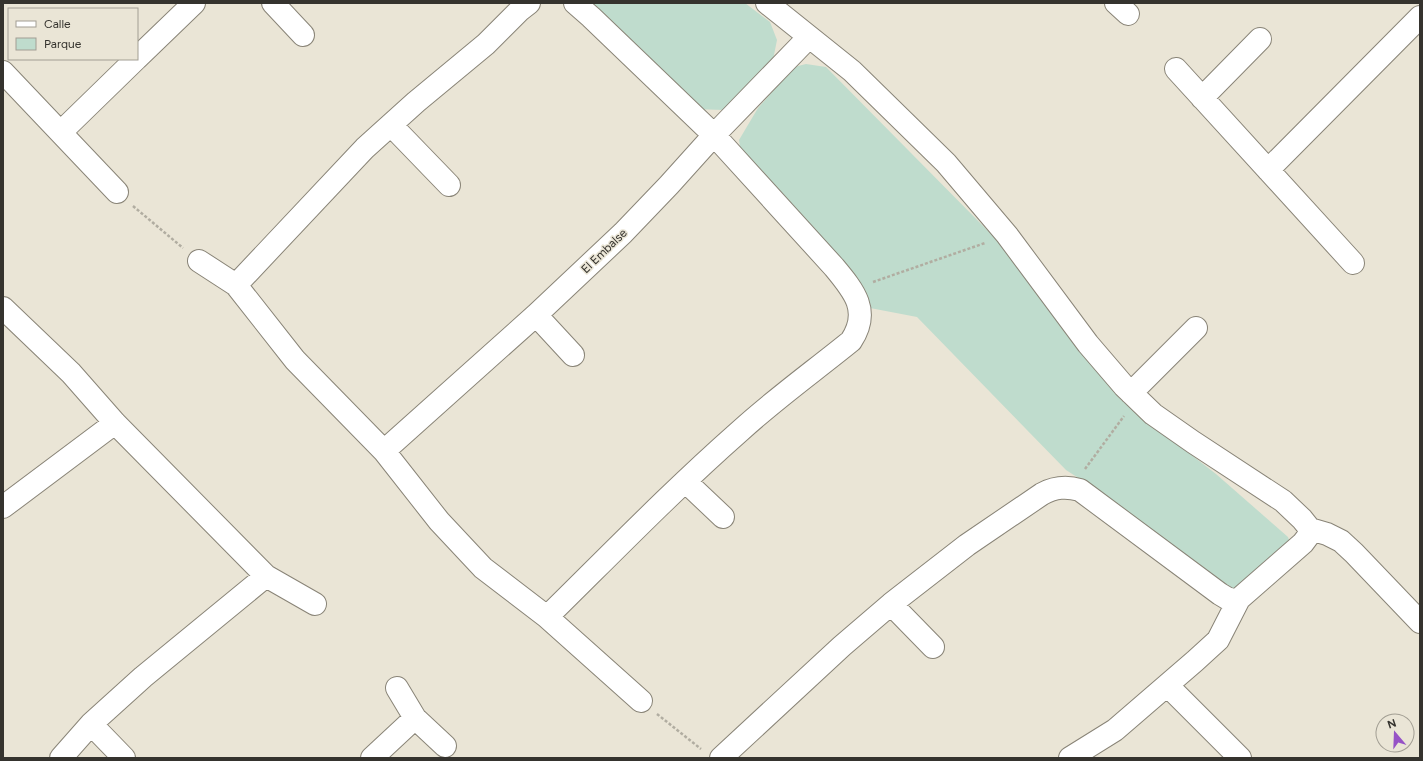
<svg xmlns="http://www.w3.org/2000/svg" width="1423" height="761" font-family="Figtree,sans-serif">
<style>
.green{fill:#bfdccd}
.lines{fill:none;stroke-linecap:round;stroke-linejoin:round}
.street-casing{stroke:#898477;stroke-width:24}
.path{stroke:#b1ada1;stroke-width:2.5;stroke-dasharray:3 2;stroke-linecap:butt}
.street{stroke:#fff;stroke-width:22}
.labels{text-anchor:middle;stroke-width:3;stroke-linejoin:round;paint-order:stroke}
.street-label{font-size:12px;fill:#35332e;stroke:#eae5d6}
</style>
<rect width="100%" height="100%" fill="#eae5d6"/>
<path class="green" d="M 587,3 L 745,3 L 770,22 L 777,40 L 773,60 L 724,110 L 693,109 Z
M 806,64 L 826,67 L 993,236 L 1030,283 L 1150,423 L 1216,474 L 1288,537 L 1290,543 L 1231,596 L 1094,488 L 1066,470 L 917,317 L 870,308 L 742,159 L 739,140 L 758,108 L 794,67 Z"/>
<g class="lines">
<g class="street-casing">
<path id="street" d="M 273,3 L 303,35
M 767,3 L 852,71 L 946,163 L 1007,235 L 1088,344 L 1124,386 L 1153,414 L 1193,442 L 1283,501 L 1302,519 L 1310,529 L 1327,534 L 1341,541 L 1354,553 L 1420,622
M 1116,3 L 1128,14
M 137,58 L 194,3
M 1176,69 L 1353,263
M 3,72 L 117,192
M 1202,98 L 1260,39
M 391,125 L 449,185
M 61,132 L 136,59
M 1268,170 L 1420,17
M 199,261 L 236,285 L 295,360 L 384,451 L 439,521 L 483,568 L 547,617 L 641,701
M 236,285 L 365,148 L 416,102 L 486,44 L 520,10 L 529,3
M 3,308 L 71,373 L 115,423 L 266,576 L 315,604
M 536,315 L 573,355
M 1131,393 L 1196,328
M 384,451 L 536,315 L 623,233 L 669,185 L 714,135 L 809,37
M 686,482 L 723,517
M 3,507 L 115,423
M 891,604 L 933,647
M 547,617 C 611,554 673,490 740,431 C 775,399 814,371 851,341 C 871,311 854,291 834,267 L 714,135 L 591,17 L 575,3
M 1168,686 L 1240,758
M 397,688 L 415,718 L 445,746
M 91,724 L 124,758
M 61,758 L 91,724 L 143,677 L 266,576
M 372,758 L 415,718
M 721,758 L 842,646 L 891,604 L 967,545 L 1042,494 C 1055,487 1066,486 1080,490 L 1220,594 L 1230,600 L 1239,599
M 1070,758 L 1115,730 L 1195,661 L 1218,640 L 1239,599 L 1303,543 L 1309,535 L 1310,529"/>
</g>
<path class="path" d="M 133,206 L 183,248
M 873,282 L 985,243
M 1085,469 L 1124,416
M 657,714 L 701,749"/>
<use href="#street" class="street"/>
</g>
<g class="labels">
<g class="street-label">
<text transform="translate(604 251) rotate(-44)" y="4">El Embalse</text>
</g>
</g>
<rect width="1423" height="761" fill="none" stroke="#35332e" stroke-width="8"/>
<rect x="8" y="8" width="130" height="52" fill="#eae5d6" stroke="#a29e93"/>
<rect x="16" y="21" width="20" height="6" fill="#ffffff" stroke="#a29e93"/>
<text x="44" y="28" font-size="12" fill="#35332e">Calle</text>
<rect x="16" y="38" width="20" height="12" fill="#bfdccd" stroke="#a29e93"/>
<text x="44" y="48" font-size="12" fill="#35332e">Parque</text>
<g transform="translate(1395 733) rotate(341)"><circle r="19" fill="#eae5d6" stroke="#a29e93"/>
<path d="M0-3L7 15L0 10L-7 15Z" fill="#9652c6"/>
<text y="-6" font-size="11" font-weight="bold" text-anchor="middle" fill="#35332e">N</text>
</g>
</svg>
